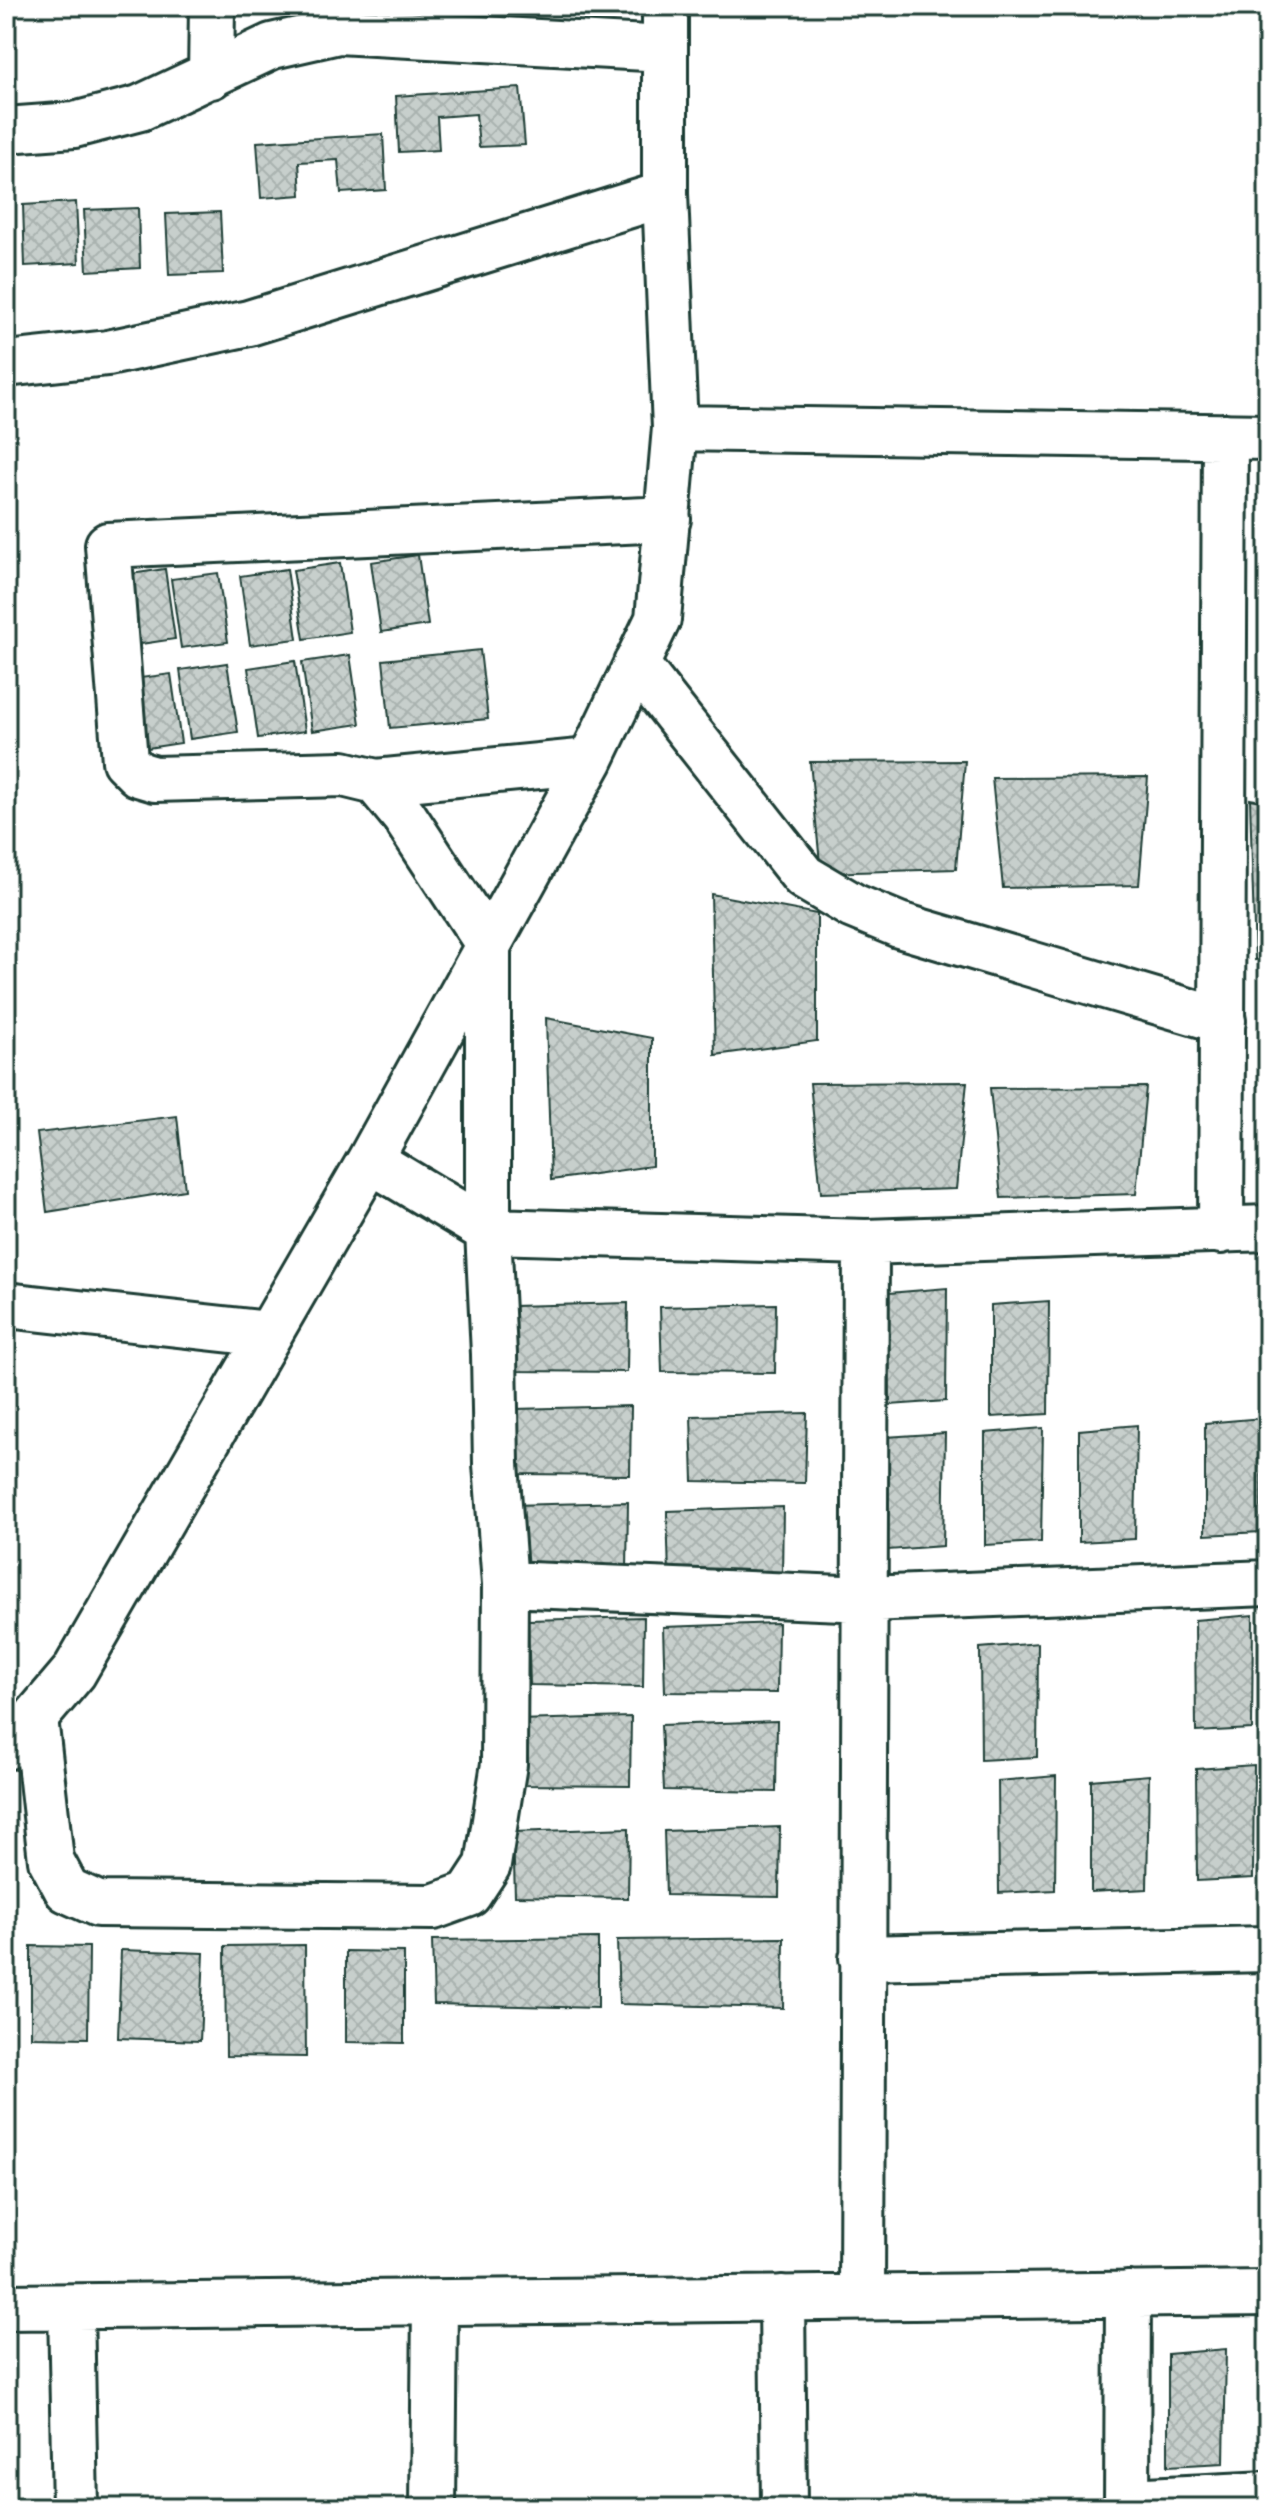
<svg xmlns="http://www.w3.org/2000/svg" width="1274" height="2514" font-family="Mali,sans-serif">
<style>
.building{fill:url(#building-cross-hatch);stroke:#1f3d34;stroke-width:2}
.lines{fill:none;stroke-linecap:round;stroke-linejoin:round}
.minor-casing{stroke:#1f3d34;stroke-width:50}
.minor{stroke:#fff;stroke-width:44}
</style>
<defs>
<pattern id="building-cross-hatch" width="8" height="8" patternUnits="userSpaceOnUse" patternTransform="scale(2)"><rect width="8" height="8" fill="#c7cfcc"/><path d="M0 0l8 8M0 8l8-8" fill="none" stroke="#aab3b0"/></pattern>
</defs>
<rect width="100%" height="100%" fill="#fff"/>
<filter id="ink" filterUnits="userSpaceOnUse"><feTurbulence type="fractalNoise" baseFrequency=".0125" numOctaves="2"/><feDisplacementMap in="SourceGraphic" scale="16" xChannelSelector="R" yChannelSelector="G"/><feConvolveMatrix kernelMatrix="1 2 1 2 8 2 1 2 1" color-interpolation-filters="sRGB"/></filter>
<g filter="url(#ink)">
<path class="building" d="M 6,6 L 14,6 L 14,36 L 6,36 Z
M 520,88 L 525,145 L 479,147 L 476,114 L 437,117 L 439,150 L 399,152 L 396,96 Z
M 383,134 L 386,190 L 341,193 L 338,160 L 299,162 L 301,195 L 261,198 L 257,142 Z
M 6,200 L 11,261 L 6,261 Z
M 76,202 L 79,263 L 25,266 L 23,205 Z
M 138,208 L 140,268 L 87,271 L 84,210 Z
M 220,212 L 223,273 L 169,275 L 166,214 Z
M 418,555 L 428,625 L 381,632 L 371,562 Z
M 340,563 L 350,632 L 304,639 L 293,570 Z
M 165,569 L 175,639 L 127,646 L 117,576 Z
M 287,569 L 297,639 L 250,645 L 240,576 Z
M 218,573 L 228,642 L 181,648 L 171,579 Z
M 480,650 L 488,719 L 390,728 L 383,660 Z
M 350,655 L 360,724 L 312,731 L 302,662 Z
M 295,661 L 305,731 L 258,738 L 248,668 Z
M 227,663 L 238,732 L 190,739 L 180,670 Z
M 171,674 L 181,743 L 134,750 L 124,680 Z
M 965,761 L 956,869 L 821,873 L 810,762 Z
M 1148,777 L 1139,885 L 1003,888 L 992,778 Z
M 1250,799 L 1268,802 L 1268,958 L 1255,960 Z
M 711,894 L 817,914 L 817,1041 L 715,1055 Z
M 546,1018 L 652,1038 L 652,1166 L 551,1180 Z
M 967,1082 L 956,1189 L 821,1193 L 810,1083 Z
M 1146,1087 L 1136,1194 L 1001,1198 L 990,1088 Z
M 177,1116 L 185,1190 L 47,1212 L 37,1133 Z
M 947,1288 L 946,1401 L 890,1405 L 889,1293 Z
M 1049,1301 L 1048,1414 L 991,1417 L 991,1305 Z
M 628,1303 L 627,1372 L 515,1371 L 513,1306 Z
M 776,1304 L 775,1373 L 662,1372 L 660,1307 Z
M 631,1406 L 630,1475 L 517,1474 L 515,1409 Z
M 807,1413 L 805,1483 L 693,1481 L 691,1416 Z
M 1262,1418 L 1261,1532 L 1205,1535 L 1205,1423 Z
M 1137,1425 L 1135,1539 L 1079,1542 L 1079,1430 Z
M 1043,1428 L 1041,1542 L 985,1545 L 985,1433 Z
M 945,1433 L 943,1546 L 888,1550 L 886,1437 Z
M 628,1502 L 627,1571 L 514,1570 L 512,1505 Z
M 783,1507 L 782,1577 L 669,1575 L 667,1511 Z
M 1253,1615 L 1252,1729 L 1196,1732 L 1195,1620 Z
M 644,1617 L 643,1687 L 530,1685 L 528,1620 Z
M 778,1623 L 777,1693 L 665,1692 L 663,1627 Z
M 1038,1643 L 1037,1757 L 981,1760 L 980,1648 Z
M 631,1717 L 630,1786 L 518,1785 L 516,1720 Z
M 777,1721 L 776,1792 L 664,1790 L 661,1725 Z
M 1254,1765 L 1253,1878 L 1197,1881 L 1196,1769 Z
M 1149,1775 L 1147,1889 L 1091,1892 L 1091,1780 Z
M 1056,1776 L 1055,1890 L 999,1893 L 998,1781 Z
M 780,1827 L 779,1897 L 666,1895 L 664,1831 Z
M 629,1828 L 628,1898 L 515,1896 L 513,1832 Z
M 598,1938 L 598,2008 L 434,2004 L 432,1940 Z
M 784,1938 L 783,2008 L 619,2004 L 617,1940 Z
M 305,1945 L 306,2057 L 226,2056 L 225,1946 Z
M 31,1946 L 89,1947 L 88,2038 L 31,2037 Z
M 121,1950 L 204,1953 L 200,2041 L 118,2038 Z
M 346,1951 L 404,1952 L 404,2043 L 346,2042 Z
M 1226,2349 L 1224,2463 L 1168,2466 L 1168,2354 Z"/>
<g class="lines">
<g class="minor-casing">
<path id="minor" d="M 211,76 L 212,6
M 6,130 L 74,125 L 140,108 L 272,46 L 338,31 L 665,49
M 6,364 L 108,353 L 249,323 L 665,194
M 675,428 L 1268,437
M 636,664 L 804,877 L 853,906 L 899,925 L 1223,1021
M 376,782 L 590,761
M 370,1160 L 488,1231 L 866,1242 L 1268,1228
M 1221,1231 L 1225,436
M 6,1305 L 269,1334
M 505,1584 L 867,1599 L 1268,1583
M 35,1718 L 51,1860 L 67,1890 L 98,1904 L 433,1907 L 469,1894 L 488,1865 L 504,1764 L 505,1584 L 496,1464 L 494,1354 L 488,1231 L 488,944 L 404,816 L 376,782 L 343,774 L 155,779 L 138,774 L 125,761 L 108,545 L 668,519
M 6,1747 L 35,1718 L 74,1672 L 370,1160 L 590,761 L 658,619 L 675,428 L 665,194 L 665,6
M 862,1958 L 1268,1949
M 862,2297 L 866,1242
M 782,2298 L 784,2508
M 6,2307 L 1268,2293
M 71,2307 L 75,2508
M 1127,2501 L 1268,2494
M 433,2508 L 435,2303
M 1127,2508 L 1128,2294"/>
</g>
<use href="#minor" class="minor"/>
</g>
</g>
<rect width="1274" height="2514" fill="none" stroke="#fff" stroke-width="32"/>
<rect x="16" y="16" width="1242" height="2482" fill="none" stroke="#1f3d34" stroke-width="3" filter="url(#ink)"/>
</svg>
